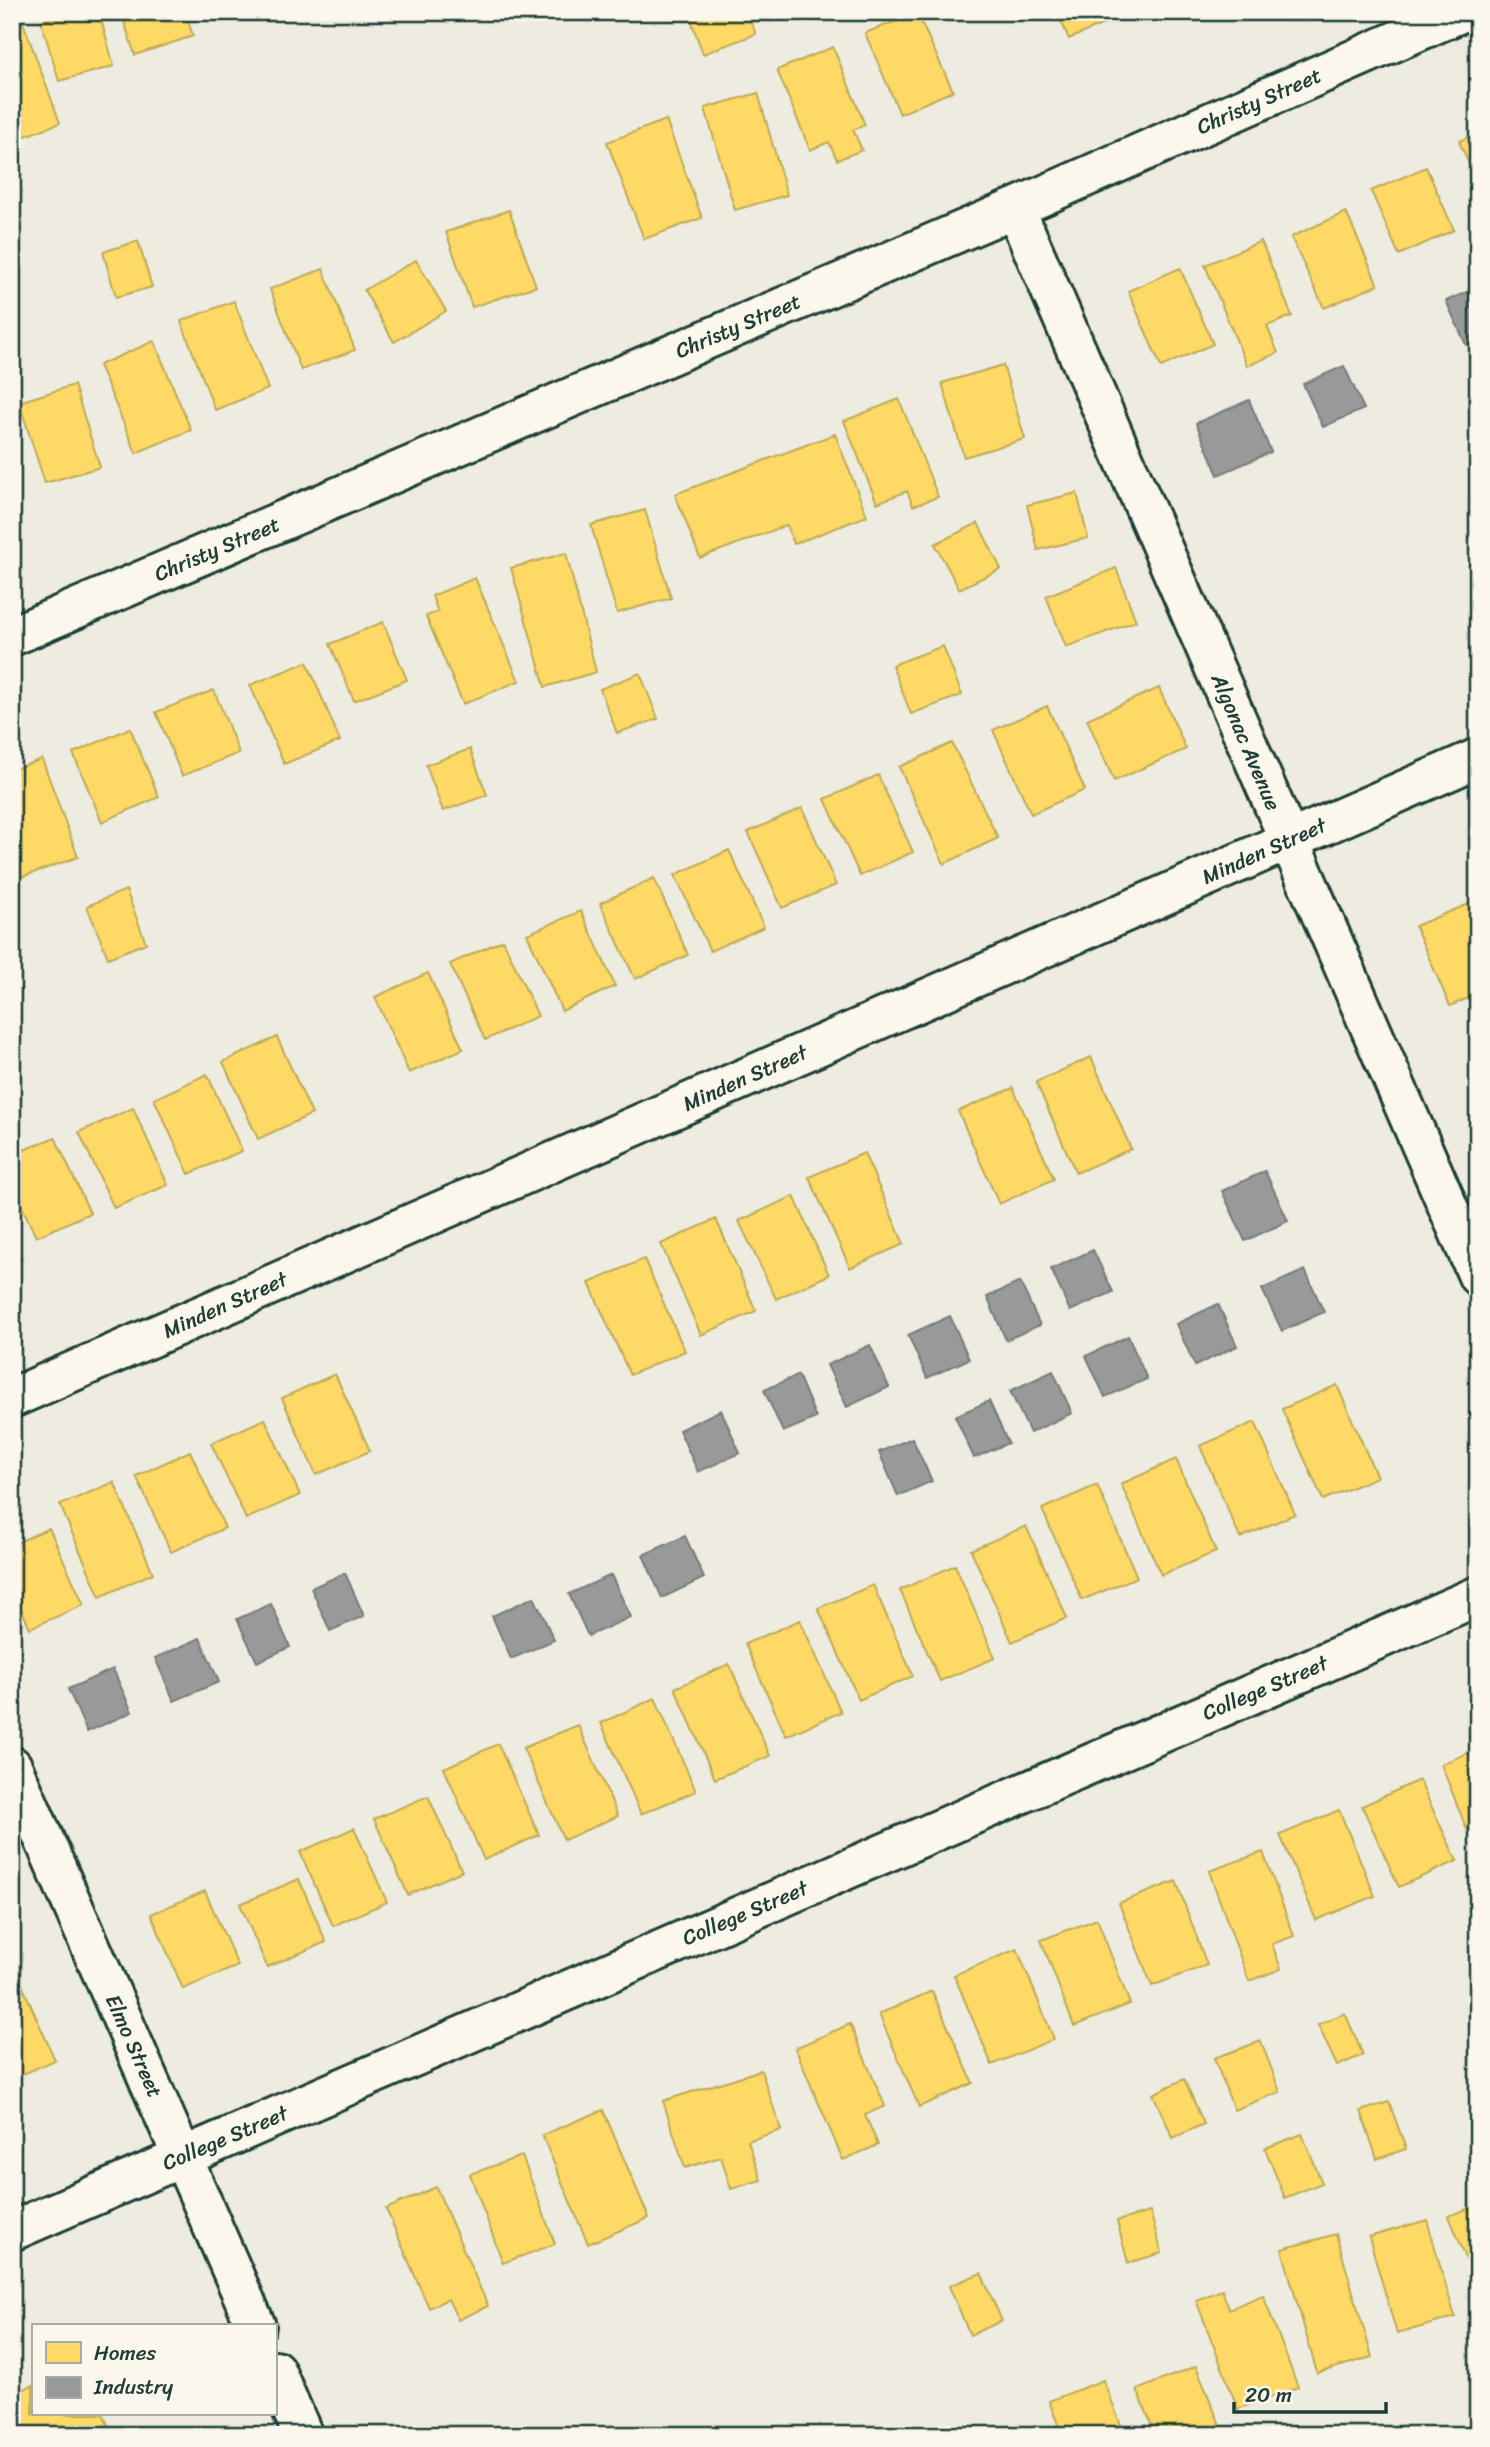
<svg xmlns="http://www.w3.org/2000/svg" width="1490" height="2447" font-family="Sriracha,sans-serif">
<style>
.homes{fill:#ffd966;stroke:#bcaa57;stroke-width:2}
.industry{fill:#999;stroke:#747d7b;stroke-width:2}
.lines{fill:none;stroke-linecap:round;stroke-linejoin:round}
.minor-casing{stroke:#1f3d34;stroke-width:44}
.minor{stroke:#fbf7ec;stroke-width:38}
.labels{text-anchor:middle;stroke-width:7;stroke-linejoin:round;paint-order:stroke}
.street-label{font-size:21px;fill:#1f3d34;stroke:#fbf7ec}
</style>
<rect width="100%" height="100%" fill="#eeece1"/>
<filter id="ink" filterUnits="userSpaceOnUse"><feTurbulence type="fractalNoise" baseFrequency=".0143" numOctaves="2"/><feDisplacementMap in="SourceGraphic" scale="14" xChannelSelector="R" yChannelSelector="G"/><feConvolveMatrix kernelMatrix="1 2 1 2 8 2 1 2 1" color-interpolation-filters="sRGB"/></filter>
<g filter="url(#ink)">
<path class="homes" d="M 74,12 L 99,12 L 114,66 L 59,81 L 41,21 Z
M 121,12 L 185,12 L 193,36 L 135,55 Z
M 688,12 L 747,12 L 756,34 L 703,54 Z
M 1057,12 L 1120,12 L 1122,16 L 1069,39 Z
M 917,13 L 953,91 L 900,114 L 865,33 Z
M 23,22 L 60,123 L 12,141 L 12,26 Z
M 833,47 L 865,125 L 853,130 L 862,150 L 837,160 L 829,142 L 810,150 L 777,70 Z
M 758,93 L 787,195 L 735,210 L 705,108 Z
M 666,120 L 702,218 L 644,239 L 607,142 Z
M 1478,133 L 1478,185 L 1459,141 Z
M 1426,167 L 1454,230 L 1399,255 L 1371,191 Z
M 509,210 L 536,286 L 472,307 L 446,232 Z
M 1346,212 L 1378,285 L 1324,308 L 1291,237 Z
M 138,241 L 152,287 L 116,297 L 103,252 Z
M 1261,241 L 1292,316 L 1267,326 L 1278,353 L 1247,366 L 1205,265 Z
M 416,260 L 446,311 L 394,342 L 364,290 Z
M 1180,268 L 1213,344 L 1161,367 L 1128,291 Z
M 323,269 L 355,350 L 301,370 L 270,289 Z
M 234,301 L 268,389 L 215,410 L 181,321 Z
M 154,341 L 191,430 L 136,453 L 99,365 Z
M 1003,365 L 1025,439 L 964,457 L 942,383 Z
M 74,385 L 100,467 L 45,483 L 19,402 Z
M 899,399 L 938,497 L 913,506 L 907,491 L 877,503 L 844,421 Z
M 835,434 L 867,516 L 794,544 L 787,525 L 700,558 L 675,494 Z
M 1077,493 L 1088,538 L 1038,550 L 1027,505 Z
M 645,510 L 671,598 L 617,613 L 591,525 Z
M 978,523 L 1001,569 L 959,589 L 935,544 Z
M 566,553 L 596,672 L 545,687 L 511,568 Z
M 1116,568 L 1136,621 L 1066,647 L 1046,596 Z
M 475,578 L 519,681 L 463,704 L 426,616 L 438,612 L 432,596 Z
M 383,622 L 407,680 L 354,701 L 330,644 Z
M 943,646 L 962,695 L 911,714 L 892,665 Z
M 307,662 L 340,741 L 284,764 L 250,685 Z
M 640,673 L 658,719 L 617,733 L 600,689 Z
M 1159,688 L 1186,749 L 1114,781 L 1087,719 Z
M 214,690 L 239,753 L 182,776 L 156,712 Z
M 1047,706 L 1085,790 L 1031,814 L 993,730 Z
M 130,728 L 159,797 L 102,822 L 73,753 Z
M 952,743 L 998,838 L 944,864 L 899,767 Z
M 470,749 L 487,795 L 443,811 L 426,765 Z
M 42,759 L 78,857 L 19,878 L 12,859 L 12,770 Z
M 878,775 L 913,852 L 860,876 L 825,799 Z
M 802,808 L 836,885 L 782,908 L 748,832 Z
M 729,850 L 764,927 L 710,951 L 675,875 Z
M 654,878 L 688,955 L 635,979 L 600,903 Z
M 126,890 L 146,943 L 108,958 L 87,906 Z
M 1471,903 L 1478,919 L 1478,994 L 1450,1006 L 1415,926 Z
M 581,911 L 615,986 L 562,1011 L 527,934 Z
M 503,940 L 538,1016 L 485,1040 L 450,964 Z
M 428,973 L 463,1049 L 409,1073 L 375,997 Z
M 277,1037 L 312,1114 L 258,1139 L 223,1062 Z
M 1091,1057 L 1131,1149 L 1076,1173 L 1036,1082 Z
M 207,1074 L 242,1151 L 189,1174 L 154,1099 Z
M 1013,1088 L 1054,1179 L 999,1204 L 958,1111 Z
M 133,1108 L 168,1185 L 114,1208 L 79,1132 Z
M 55,1137 L 90,1213 L 36,1237 L 12,1185 L 12,1155 Z
M 864,1153 L 904,1244 L 850,1268 L 809,1177 Z
M 794,1196 L 829,1275 L 776,1299 L 739,1221 Z
M 716,1219 L 756,1311 L 701,1335 L 661,1244 Z
M 12,1238 L 22,1259 L 12,1264 Z
M 644,1259 L 685,1351 L 630,1375 L 589,1283 Z
M 335,1374 L 370,1451 L 316,1475 L 282,1398 Z
M 1337,1385 L 1377,1477 L 1323,1500 L 1282,1409 Z
M 265,1419 L 300,1495 L 246,1519 L 211,1443 Z
M 1255,1422 L 1295,1514 L 1240,1538 L 1200,1446 Z
M 190,1451 L 225,1528 L 171,1552 L 136,1476 Z
M 1176,1459 L 1216,1552 L 1161,1575 L 1121,1484 Z
M 114,1482 L 153,1573 L 100,1597 L 60,1505 Z
M 1097,1485 L 1137,1577 L 1082,1600 L 1042,1509 Z
M 1026,1526 L 1067,1618 L 1012,1642 L 971,1550 Z
M 49,1528 L 84,1605 L 30,1628 L 12,1589 L 12,1545 Z
M 955,1565 L 995,1658 L 940,1681 L 900,1590 Z
M 873,1585 L 913,1676 L 859,1700 L 818,1608 Z
M 800,1620 L 841,1712 L 786,1736 L 745,1644 Z
M 729,1664 L 770,1756 L 715,1779 L 675,1688 Z
M 655,1698 L 696,1791 L 641,1814 L 601,1723 Z
M 578,1725 L 618,1816 L 564,1840 L 523,1748 Z
M 498,1744 L 539,1835 L 484,1860 L 444,1768 Z
M 1478,1749 L 1478,1825 L 1467,1830 L 1441,1764 Z
M 1419,1780 L 1457,1861 L 1399,1887 L 1362,1806 Z
M 428,1796 L 462,1871 L 408,1895 L 374,1819 Z
M 1339,1810 L 1375,1896 L 1316,1920 L 1280,1835 Z
M 354,1828 L 387,1902 L 333,1926 L 300,1852 Z
M 1263,1852 L 1294,1936 L 1272,1944 L 1281,1969 L 1249,1981 L 1209,1871 Z
M 299,1879 L 326,1942 L 267,1967 L 240,1904 Z
M 1176,1881 L 1207,1965 L 1152,1986 L 1119,1903 Z
M 205,1891 L 238,1966 L 183,1989 L 151,1914 Z
M 1097,1919 L 1130,2004 L 1074,2026 L 1041,1940 Z
M 1017,1949 L 1054,2039 L 992,2065 L 954,1975 Z
M 22,1985 L 55,2060 L 12,2079 L 12,1990 Z
M 932,1991 L 973,2083 L 919,2107 L 879,2014 Z
M 1345,2013 L 1363,2055 L 1337,2066 L 1318,2025 Z
M 850,2024 L 885,2106 L 865,2115 L 878,2145 L 843,2160 L 795,2048 Z
M 1261,2041 L 1280,2092 L 1234,2110 L 1214,2058 Z
M 761,2070 L 781,2130 L 748,2141 L 761,2180 L 731,2189 L 721,2157 L 685,2168 L 663,2101 Z
M 1184,2079 L 1204,2124 L 1173,2138 L 1153,2094 Z
M 1389,2102 L 1406,2149 L 1377,2159 L 1361,2111 Z
M 603,2110 L 649,2218 L 588,2244 L 542,2135 Z
M 1302,2134 L 1322,2183 L 1285,2198 L 1265,2148 Z
M 522,2156 L 555,2244 L 503,2263 L 470,2174 Z
M 436,2187 L 488,2306 L 458,2320 L 448,2299 L 429,2308 L 386,2209 Z
M 1475,2206 L 1478,2213 L 1478,2288 L 1449,2216 Z
M 1150,2212 L 1162,2253 L 1128,2263 L 1117,2221 Z
M 1427,2220 L 1455,2317 L 1397,2334 L 1369,2237 Z
M 1336,2234 L 1372,2357 L 1317,2373 L 1282,2249 Z
M 981,2273 L 1002,2321 L 970,2335 L 949,2286 Z
M 1222,2290 L 1229,2309 L 1263,2295 L 1298,2387 L 1238,2409 L 1196,2300 Z
M 1196,2366 L 1220,2425 L 1196,2435 L 1156,2435 L 1137,2390 Z
M 1103,2380 L 1125,2435 L 1062,2435 L 1049,2401 Z
M 33,2385 L 33,2414 L 103,2414 L 109,2427 L 92,2435 L 27,2435 L 12,2394 Z"/>
<path class="industry" d="M 1478,287 L 1478,339 L 1466,345 L 1446,301 Z
M 1344,366 L 1364,409 L 1323,427 L 1303,384 Z
M 1249,400 L 1271,452 L 1218,475 L 1196,423 Z
M 1478,1078 L 1478,1098 L 1470,1082 Z
M 1265,1171 L 1288,1221 L 1245,1241 L 1222,1191 Z
M 1093,1250 L 1113,1292 L 1070,1311 L 1051,1269 Z
M 1305,1270 L 1324,1312 L 1282,1331 L 1262,1289 Z
M 1020,1282 L 1040,1325 L 1006,1340 L 987,1297 Z
M 1218,1304 L 1237,1346 L 1195,1366 L 1176,1324 Z
M 950,1316 L 969,1359 L 927,1378 L 908,1335 Z
M 1128,1336 L 1147,1379 L 1105,1397 L 1086,1356 Z
M 870,1345 L 889,1387 L 847,1407 L 827,1365 Z
M 1053,1371 L 1072,1413 L 1030,1433 L 1010,1391 Z
M 798,1375 L 816,1418 L 783,1432 L 764,1390 Z
M 989,1401 L 1008,1443 L 974,1458 L 955,1416 Z
M 721,1410 L 740,1453 L 698,1472 L 679,1430 Z
M 912,1438 L 932,1481 L 898,1496 L 879,1452 Z
M 685,1536 L 704,1578 L 662,1598 L 643,1555 Z
M 345,1573 L 364,1616 L 330,1631 L 311,1588 Z
M 611,1575 L 631,1617 L 588,1636 L 569,1594 Z
M 534,1597 L 554,1640 L 511,1659 L 492,1616 Z
M 271,1604 L 290,1647 L 257,1662 L 237,1619 Z
M 200,1638 L 219,1682 L 174,1701 L 155,1658 Z
M 113,1669 L 132,1712 L 87,1732 L 68,1689 Z"/>
<g class="lines">
<g class="minor-casing">
<path id="minor" d="M 1015,208 L 1478,1276
M 12,636 L 1015,208 L 1462,12
M 12,1398 L 1478,758
M 12,1766 L 256,2326
M 12,2231 L 1478,1596
M 275,2370 L 303,2435"/>
</g>
<use href="#minor" class="minor"/>
</g>
</g>
<g class="labels">
<g class="street-label">
<text transform="translate(1259 101) rotate(-24)" y="7">Christy Street</text>
<text transform="translate(738 326) rotate(-23)" y="7">Christy Street</text>
<text transform="translate(217 549) rotate(-23)" y="7">Christy Street</text>
<text transform="translate(1246 742) rotate(67)" y="7">Algonac Avenue</text>
<text transform="translate(1264 851) rotate(-24)" y="7">Minden Street</text>
<text transform="translate(745 1078) rotate(-24)" y="7">Minden Street</text>
<text transform="translate(225 1305) rotate(-24)" y="7">Minden Street</text>
<text transform="translate(1265 1688) rotate(-23)" y="7">College Street</text>
<text transform="translate(745 1913) rotate(-23)" y="7">College Street</text>
<text transform="translate(134 2046) rotate(66)" y="7">Elmo Street</text>
<text transform="translate(225 2138) rotate(-23)" y="7">College Street</text>
</g>
</g>
<rect width="1490" height="2447" fill="none" stroke="#fbf7ec" stroke-width="42"/>
<rect x="21" y="21" width="1448" height="2405" fill="none" stroke="#1f3d34" stroke-width="2.5" filter="url(#ink)"/>
<rect x="32" y="2324" width="245" height="91" fill="#fbf7ec" stroke="#a3ada2" stroke-width="2"/>
<rect x="46" y="2342" width="35" height="21" fill="#ffd966" stroke="#a3ada2" stroke-width="2"/>
<text x="94" y="2360" font-size="21" fill="#1f3d34">Homes</text>
<rect x="46" y="2377" width="35" height="21" fill="#999999" stroke="#a3ada2" stroke-width="2"/>
<text x="94" y="2394" font-size="21" fill="#1f3d34">Industry</text>
<path d="M1234 2402v10h152v-10" fill="none" stroke="#1f3d34" stroke-width="3.5"/>
<text x="1245" y="2402" font-size="21" fill="#1f3d34" stroke="#fbf7ec" stroke-width="5" paint-order="stroke">20 m</text>
</svg>
